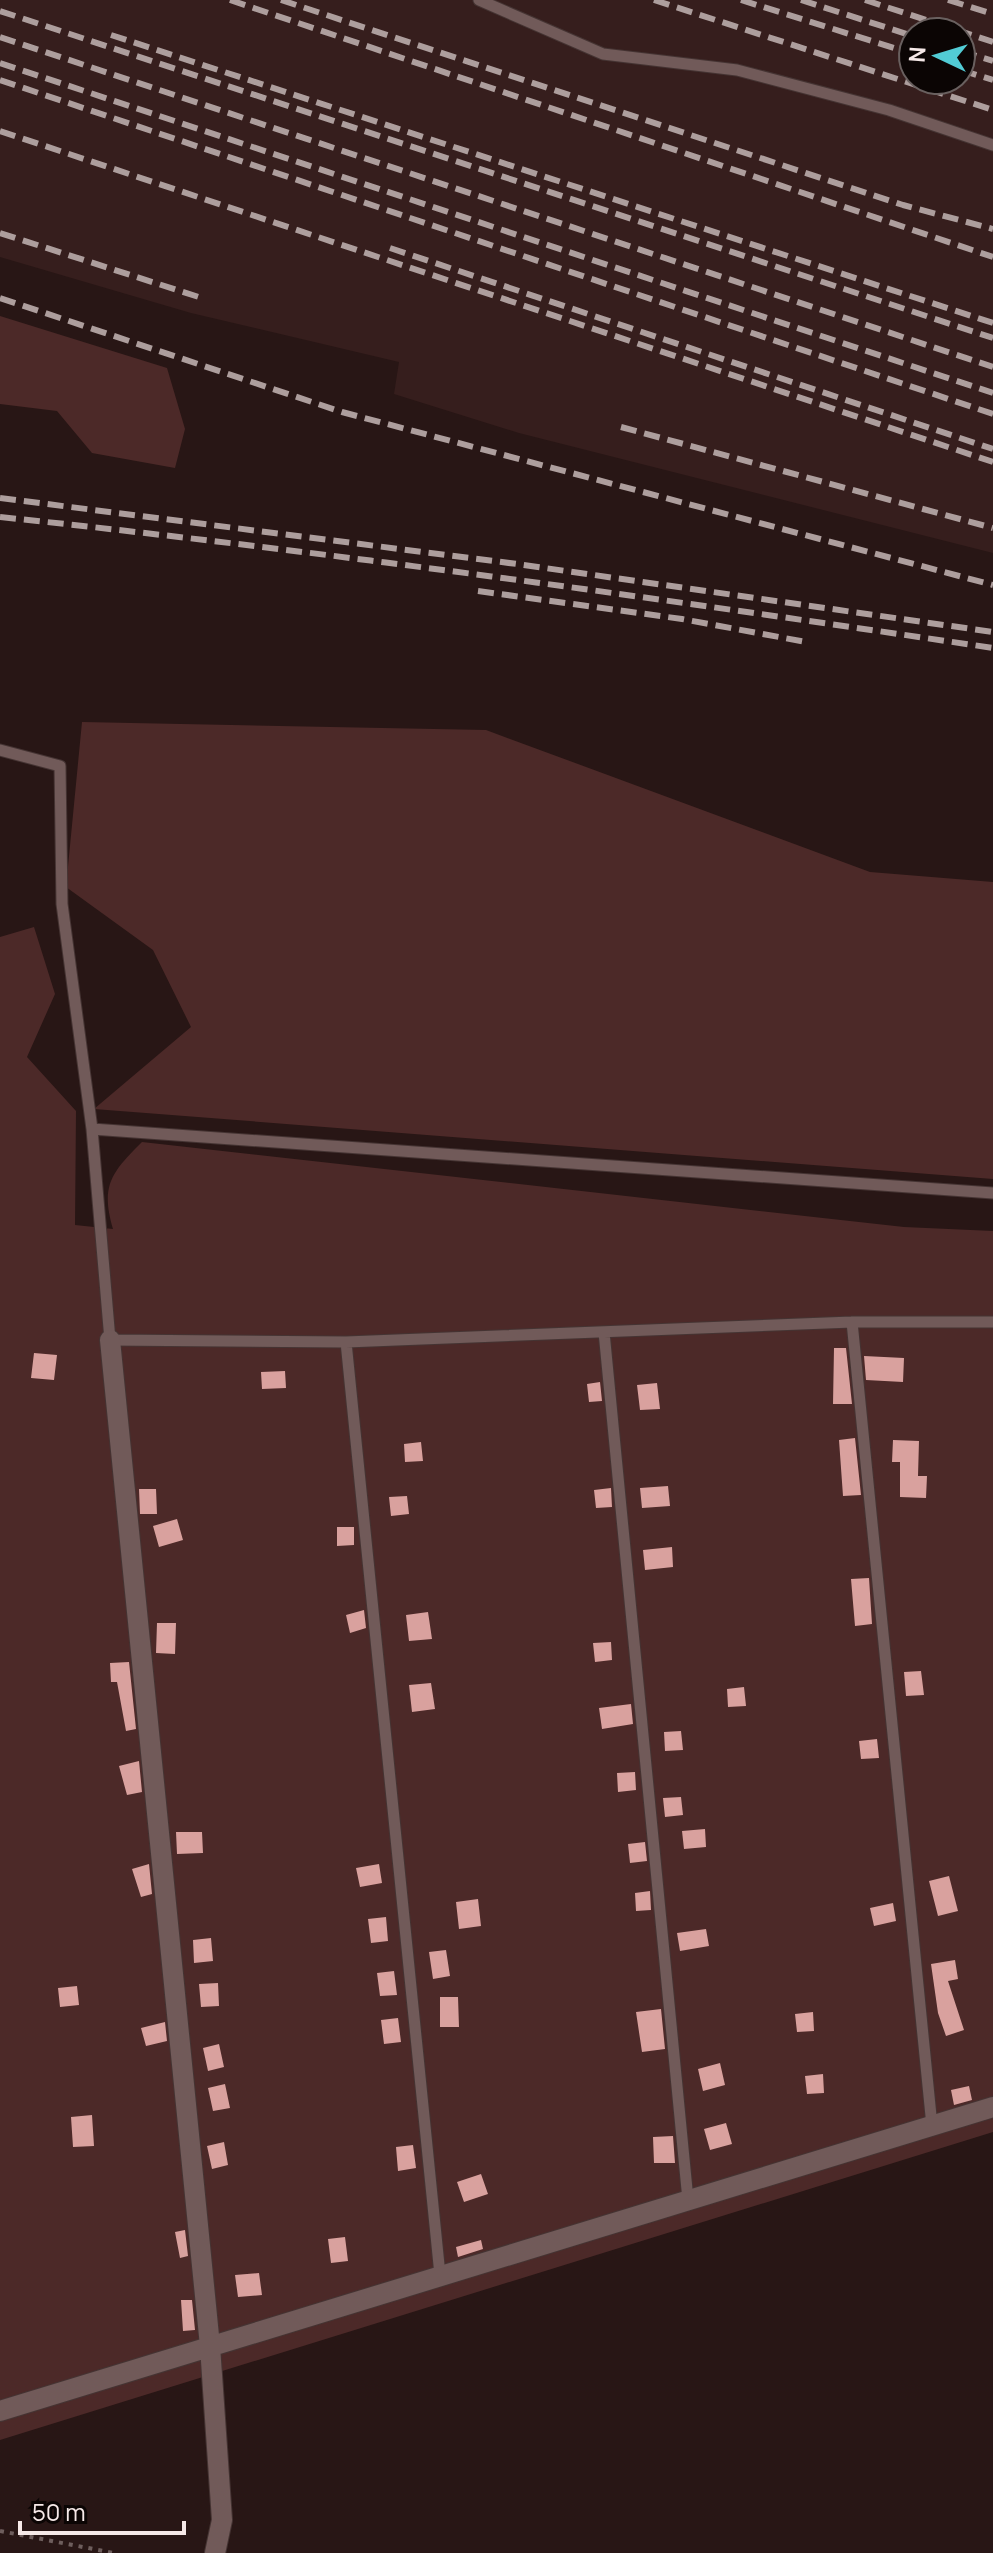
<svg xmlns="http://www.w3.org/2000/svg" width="993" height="2553" font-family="Manrope,sans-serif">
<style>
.built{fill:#361e1d;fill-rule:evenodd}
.green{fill:#4c2928}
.building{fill:#d9a19e}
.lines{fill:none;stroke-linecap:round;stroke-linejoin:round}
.lane-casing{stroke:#453433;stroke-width:13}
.street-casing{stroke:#453433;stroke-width:22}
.path{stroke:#6e5e5d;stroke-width:4;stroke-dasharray:4 6;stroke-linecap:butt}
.lane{stroke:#715a59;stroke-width:11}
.street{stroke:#715a59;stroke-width:20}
.rail{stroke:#ad9e9d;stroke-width:6;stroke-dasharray:16 8;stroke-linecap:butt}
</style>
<rect width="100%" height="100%" fill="#281615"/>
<path class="built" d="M 0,0 L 993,0 L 993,553 L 519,433 L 394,394 L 399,362 L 191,313 L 0,257 ZM 913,32 L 961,32 L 961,80 L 913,80 Z"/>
<path class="green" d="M 0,316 L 167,368 L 185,429 L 175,468 L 92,453 L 57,411 L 0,404 Z
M 82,722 L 486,730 L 870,872 L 993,882 L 993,1179 L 94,1109 L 191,1027 L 153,950 L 66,887 Z
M 34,927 L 55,994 L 27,1057 L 76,1111 L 75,1225 L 113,1229 C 100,1185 112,1172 142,1142 L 904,1227 L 993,1231 L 993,2132 L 0,2440 L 0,937 Z"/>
<path class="building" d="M 834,1348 L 846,1348 L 852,1404 L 833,1404 Z
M 34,1353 L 57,1355 L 54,1380 L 31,1378 Z
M 864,1356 L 904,1358 L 903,1382 L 866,1380 Z
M 285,1371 L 286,1388 L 262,1389 L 261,1372 Z
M 600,1382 L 602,1401 L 589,1402 L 587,1384 Z
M 657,1383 L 660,1409 L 640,1410 L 637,1385 Z
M 855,1438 L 861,1495 L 843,1496 L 839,1440 Z
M 893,1440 L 919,1441 L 918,1476 L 927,1476 L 926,1498 L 900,1497 L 900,1462 L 892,1462 Z
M 421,1442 L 423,1461 L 405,1462 L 404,1444 Z
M 668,1486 L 670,1506 L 642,1508 L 640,1488 Z
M 611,1488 L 612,1507 L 596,1508 L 594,1490 Z
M 139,1489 L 156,1489 L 157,1514 L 140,1514 Z
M 407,1496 L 409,1514 L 391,1516 L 389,1497 Z
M 177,1519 L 183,1540 L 159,1547 L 153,1526 Z
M 337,1527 L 354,1527 L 354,1545 L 337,1546 Z
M 672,1547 L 673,1567 L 645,1570 L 643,1550 Z
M 869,1578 L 872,1624 L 855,1626 L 851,1579 Z
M 364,1610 L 366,1628 L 350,1633 L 346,1615 Z
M 428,1612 L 432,1639 L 409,1641 L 406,1615 Z
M 157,1623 L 176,1623 L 175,1654 L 156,1653 Z
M 611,1642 L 612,1660 L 595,1662 L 593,1643 Z
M 129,1662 L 136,1729 L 126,1731 L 117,1682 L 111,1682 L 110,1663 Z
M 921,1671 L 924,1695 L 906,1696 L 904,1672 Z
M 431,1683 L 435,1709 L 412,1712 L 409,1685 Z
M 744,1687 L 746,1706 L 728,1707 L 727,1689 Z
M 631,1704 L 633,1724 L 602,1729 L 599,1708 Z
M 681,1731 L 683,1750 L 665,1751 L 664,1732 Z
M 877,1739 L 879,1758 L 861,1759 L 859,1741 Z
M 139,1761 L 142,1792 L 127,1795 L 119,1766 Z
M 635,1772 L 636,1790 L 618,1792 L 617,1773 Z
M 681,1797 L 683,1815 L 665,1817 L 663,1798 Z
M 705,1829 L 706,1847 L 684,1849 L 682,1831 Z
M 176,1832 L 202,1832 L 203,1853 L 177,1854 Z
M 645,1842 L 647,1861 L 630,1863 L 628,1844 Z
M 149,1864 L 152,1894 L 141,1897 L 132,1869 Z
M 379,1864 L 382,1883 L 360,1887 L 356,1868 Z
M 949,1876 L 958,1911 L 938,1916 L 929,1881 Z
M 650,1891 L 651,1910 L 636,1911 L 635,1893 Z
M 478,1899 L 481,1926 L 459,1929 L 456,1902 Z
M 893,1903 L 896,1921 L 874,1926 L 870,1908 Z
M 386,1917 L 388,1941 L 371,1943 L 368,1919 Z
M 706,1929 L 709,1946 L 680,1951 L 677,1933 Z
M 211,1938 L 213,1961 L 194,1963 L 193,1940 Z
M 446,1950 L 450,1976 L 433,1979 L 429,1952 Z
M 955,1960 L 958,1979 L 948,1981 L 964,2030 L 946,2036 L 938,2013 L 931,1964 Z
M 394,1971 L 397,1995 L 380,1996 L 377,1973 Z
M 218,1983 L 219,2006 L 201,2007 L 199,1984 Z
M 77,1986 L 79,2005 L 60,2007 L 58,1988 Z
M 440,1997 L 458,1997 L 459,2027 L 440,2027 Z
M 661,2009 L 665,2049 L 642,2052 L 636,2012 Z
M 813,2012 L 814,2031 L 797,2032 L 795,2014 Z
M 398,2018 L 401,2042 L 384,2044 L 381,2020 Z
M 165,2022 L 167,2041 L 146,2046 L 141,2028 Z
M 219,2044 L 224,2067 L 208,2071 L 203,2048 Z
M 720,2063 L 725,2085 L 703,2091 L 698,2069 Z
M 823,2074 L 824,2093 L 807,2094 L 805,2076 Z
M 225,2084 L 230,2108 L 213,2111 L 208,2088 Z
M 969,2086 L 972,2100 L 954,2105 L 951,2090 Z
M 92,2115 L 94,2146 L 73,2147 L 71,2117 Z
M 726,2123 L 732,2144 L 710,2150 L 704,2129 Z
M 673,2136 L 675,2163 L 654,2163 L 653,2137 Z
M 224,2142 L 228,2165 L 212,2169 L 207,2146 Z
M 413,2145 L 416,2168 L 398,2171 L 396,2147 Z
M 481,2174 L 488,2194 L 464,2202 L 457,2182 Z
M 185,2230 L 188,2256 L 180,2258 L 175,2232 Z
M 345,2237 L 348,2261 L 331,2263 L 328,2239 Z
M 481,2240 L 483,2249 L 458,2257 L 456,2247 Z
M 259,2273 L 262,2295 L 238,2297 L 235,2275 Z
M 181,2300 L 192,2300 L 195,2330 L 183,2331 Z"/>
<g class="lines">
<g class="lane-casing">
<path id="lane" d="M 479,0 L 603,54 L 737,70 L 889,110 L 993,145
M 0,750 L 60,766 L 62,904 L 92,1129 L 110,1340 L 346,1342 L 852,1322 L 993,1322
M 92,1129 L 993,1193
M 852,1322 L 932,2126
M 604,1332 L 688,2200
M 346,1342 L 440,2275"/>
</g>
<g class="street-casing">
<path id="street" d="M 110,1340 L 210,2346 L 222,2520 L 215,2553
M 0,2411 L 993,2107"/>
</g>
<path class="path" d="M 0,2531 L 114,2553"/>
<use href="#lane" class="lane"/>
<use href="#street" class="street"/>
<path class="rail" d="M 230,0 L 993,257
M 281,0 L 903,205 L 993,229
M 654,0 L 993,110
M 741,0 L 913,54
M 801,0 L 913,36
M 865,0 L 993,42
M 948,0 L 993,14
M 0,11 L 993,338
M 111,35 L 993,323
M 0,37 L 993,367
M 961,51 L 993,61
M 0,63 L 993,393
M 961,70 L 993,80
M 0,80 L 993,414
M 0,131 L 993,462
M 0,233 L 205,299
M 390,248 L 993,449
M 0,298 L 342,412 L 993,585
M 621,427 L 993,528
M 0,498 L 517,564 L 993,632
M 0,517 C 332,552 663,599 993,648
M 478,591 L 682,619 L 806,642"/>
</g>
<g transform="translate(937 56) rotate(274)"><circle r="38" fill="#0b0504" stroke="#69605f" stroke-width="2"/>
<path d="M0-6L14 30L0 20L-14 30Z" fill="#52ccd5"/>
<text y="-12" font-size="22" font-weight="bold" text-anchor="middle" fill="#f6e9e8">N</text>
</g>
<path d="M20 2521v12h164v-12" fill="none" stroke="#f6e9e8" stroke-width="4"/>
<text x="32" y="2521" font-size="24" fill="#f6e9e8" stroke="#0b0504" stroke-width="6" paint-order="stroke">50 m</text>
</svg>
